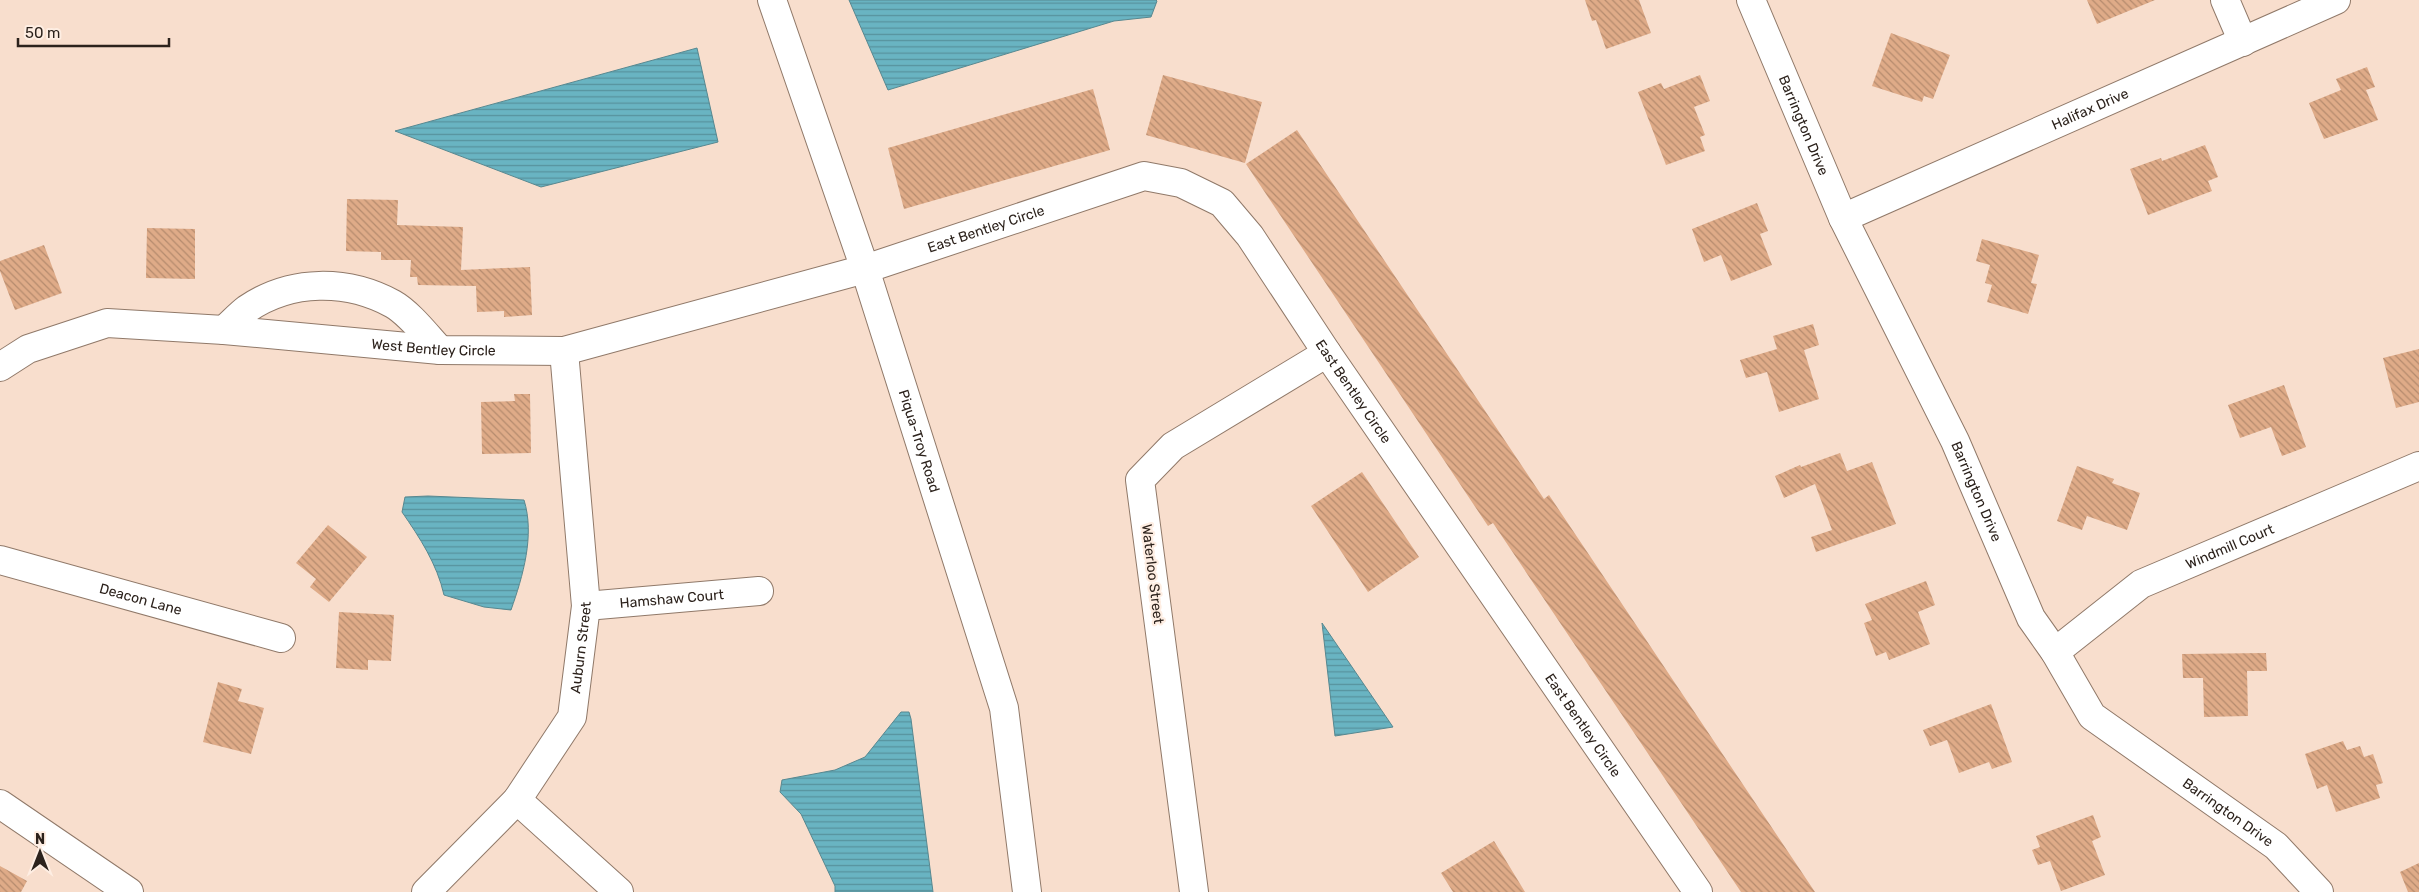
<svg xmlns="http://www.w3.org/2000/svg" width="2419" height="892" font-family="Rubik,sans-serif">
<style>
.water{fill:url(#water-rules);stroke:#578890}
.building{fill:url(#building-back-hatch)}
.lines{fill:none;stroke-linecap:round;stroke-linejoin:round}
.minor-casing{stroke:#907969;stroke-width:30}
.minor{stroke:#fff;stroke-width:28}
.labels{text-anchor:middle;stroke-width:4.5;stroke-linejoin:round;paint-order:stroke}
.street-label{font-size:14px;fill:#2c221c;stroke:#feeee3}
</style>
<defs>
<pattern id="water-rules" width="6" height="5" patternUnits="userSpaceOnUse" patternTransform="scale(1.25)"><rect width="6" height="5" fill="#69b4c2"/><path d="M0 2.5h6" fill="none" stroke="#57929d"/></pattern>
<pattern id="building-back-hatch" width="6" height="6" patternUnits="userSpaceOnUse" patternTransform="scale(1.25)"><rect width="6" height="6" fill="#dfab88"/><path d="M-1 5l2 2M0 0l6 6M5-1l2 2" fill="none" stroke="#b58b6e"/></pattern>
</defs>
<rect width="100%" height="100%" fill="#f8decd"/>
<path class="water" d="M 849,0 L 1156,0 L 1157,1 L 1151,17 L 1114,21 L 888,90 Z
M 697,48 L 718,142 L 541,187 L 395,131 Z
M 428,496 L 524,500 C 535,535 523,576 511,610 L 484,607 L 444,595 C 437,564 420,538 402,512 L 405,497 Z
M 1322,623 L 1393,727 L 1335,736 Z
M 901,712 L 909,712 L 911,719 L 933,892 L 835,892 L 835,886 L 801,814 L 780,792 L 782,780 L 835,770 L 865,757 Z"/>
<path class="building" d="M 1585,0 L 1639,0 L 1651,33 L 1606,49 L 1596,20 L 1592,21 Z
M 2087,0 L 2155,0 L 2097,24 Z
M 1891,33 L 1950,55 L 1933,99 L 1924,96 L 1922,102 L 1872,86 Z
M 2367,67 L 2375,87 L 2366,90 L 2378,120 L 2324,139 L 2309,103 L 2341,90 L 2336,79 Z
M 1163,75 L 1262,102 L 1245,163 L 1146,135 Z
M 1700,75 L 1710,101 L 1694,107 L 1705,135 L 1700,137 L 1705,151 L 1666,165 L 1638,92 L 1661,83 L 1664,89 Z
M 1093,89 L 1110,150 L 904,209 L 888,148 Z
M 1297,130 L 1544,499 L 1549,495 L 1815,892 L 1741,892 L 1493,523 L 1488,526 L 1246,164 Z
M 2205,145 L 2218,177 L 2208,181 L 2212,191 L 2148,215 L 2130,169 L 2161,158 L 2162,161 Z
M 347,199 L 398,200 L 397,225 L 463,227 L 461,270 L 530,267 L 532,315 L 504,317 L 504,311 L 477,312 L 476,286 L 418,285 L 417,277 L 410,277 L 411,260 L 381,260 L 381,252 L 346,251 Z
M 1757,203 L 1768,231 L 1760,234 L 1772,265 L 1731,281 L 1721,255 L 1704,262 L 1692,229 Z
M 147,228 L 195,229 L 195,279 L 146,278 Z
M 1982,239 L 2039,255 L 2031,283 L 2037,284 L 2028,314 L 1987,302 L 1992,285 L 1985,283 L 1990,265 L 1976,261 Z
M 44,245 L 62,293 L 15,310 L 0,271 L 0,261 Z
M 1813,324 L 1819,345 L 1804,350 L 1819,399 L 1779,412 L 1767,372 L 1746,378 L 1740,360 L 1777,349 L 1773,336 Z
M 2419,349 L 2419,402 L 2396,408 L 2383,358 Z
M 2284,385 L 2306,447 L 2282,456 L 2271,427 L 2240,438 L 2228,405 Z
M 514,394 L 530,394 L 531,453 L 482,454 L 481,402 L 515,401 Z
M 1840,453 L 1847,471 L 1872,462 L 1896,524 L 1816,552 L 1811,537 L 1832,530 L 1815,484 L 1784,498 L 1775,476 L 1800,465 L 1801,467 Z
M 2077,466 L 2114,479 L 2112,483 L 2140,493 L 2127,530 L 2087,516 L 2082,530 L 2057,521 Z
M 1362,472 L 1419,557 L 1368,592 L 1311,506 Z
M 328,525 L 367,557 L 329,602 L 310,587 L 316,579 L 296,563 Z
M 1926,581 L 1935,605 L 1918,612 L 1930,644 L 1889,660 L 1886,652 L 1876,656 L 1864,623 L 1872,620 L 1865,604 Z
M 339,612 L 394,615 L 391,661 L 368,660 L 368,670 L 336,668 Z
M 2266,653 L 2267,671 L 2247,671 L 2248,716 L 2204,717 L 2203,678 L 2183,678 L 2182,654 Z
M 218,682 L 242,689 L 238,701 L 264,708 L 251,754 L 203,742 Z
M 1991,704 L 2012,762 L 1992,769 L 1989,762 L 1959,773 L 1947,740 L 1930,746 L 1923,730 Z
M 2343,741 L 2347,750 L 2360,746 L 2364,757 L 2373,754 L 2383,783 L 2376,785 L 2380,798 L 2336,812 L 2327,785 L 2317,789 L 2305,754 Z
M 2093,815 L 2101,837 L 2092,841 L 2105,875 L 2061,891 L 2050,861 L 2038,865 L 2032,850 L 2040,847 L 2036,836 Z
M 1494,841 L 1525,892 L 1453,892 L 1441,873 Z
M 2419,863 L 2419,892 L 2408,892 L 2400,872 Z
M 0,866 L 27,881 L 21,892 L 0,892 Z"/>
<g class="lines">
<g class="minor-casing">
<g id="minor">
<path id="s1" d="M 772,0 L 865,269 L 1004,708 L 1027,892"/>
<path id="s2" d="M 1751,0 L 1843,218 L 1955,441 L 2031,618 L 2055,652 L 2092,716 L 2276,846 L 2319,892"/>
<path d="M 2225,0 L 2243,42"/>
<path id="s3" d="M 1843,218 L 2336,0"/>
<path d="M 224,330 C 232,323 239,315 247,309 C 291,279 347,279 393,304 C 409,313 427,336 440,350"/>
<path id="s4" d="M 0,367 L 28,349 L 107,323 L 224,330 L 440,350 L 564,351 L 865,269 L 1144,176 L 1181,183 L 1222,203 L 1250,236 L 1327,353 L 1698,892"/>
<path id="s5" d="M 0,560 L 281,638"/>
<path id="s6" d="M 586,606 L 759,591"/>
<path id="s7" d="M 2055,652 L 2141,584 L 2419,466"/>
<path d="M 517,800 L 619,892"/>
<path d="M 0,804 L 129,892"/>
<path id="s8" d="M 426,892 L 517,800 L 572,717 L 586,606 L 564,351"/>
<path d="M 1194,892 L 1140,480 L 1173,446 L 1327,353"/>
</g>
</g>
<use href="#minor" class="minor"/>
</g>
<g class="labels">
<g class="street-label">
<text dy="5" stroke="none"><textPath href="#s3" startOffset="270">Halifax Drive</textPath></text>
<text dy="5" stroke="none"><textPath href="#s2" startOffset="136">Barrington Drive</textPath></text>
<text dy="5" stroke="none"><textPath href="#s4" startOffset="1014">East Bentley Circle</textPath></text>
<text dy="5" stroke="none"><textPath href="#s4" startOffset="444">West Bentley Circle</textPath></text>
<text dy="5" stroke="none"><textPath href="#s4" startOffset="1494">East Bentley Circle</textPath></text>
<text dy="5" stroke="none"><textPath href="#s1" startOffset="465">Piqua-Troy Road</textPath></text>
<text dy="5" stroke="none"><textPath href="#s2" startOffset="541">Barrington Drive</textPath></text>
<text dy="5" stroke="none"><textPath href="#s7" startOffset="206">Windmill Court</textPath></text>
<text transform="translate(1153 574) rotate(83)" y="5">Waterloo Street</text>
<text dy="5" stroke="none"><textPath href="#s5" startOffset="146">Deacon Lane</textPath></text>
<text dy="5" stroke="none"><textPath href="#s6" startOffset="86">Hamshaw Court</textPath></text>
<text dy="5" stroke="none"><textPath href="#s8" startOffset="299">Auburn Street</textPath></text>
<text dy="5" stroke="none"><textPath href="#s4" startOffset="1899">East Bentley Circle</textPath></text>
<text dy="5" stroke="none"><textPath href="#s2" startOffset="961">Barrington Drive</textPath></text>
</g>
</g>
<g transform="translate(40 852)" stroke="#feeee3" stroke-width="4" paint-order="stroke">
<path d="M0-4L9 19L0 12L-9 19Z" fill="#2c221c"/>
<text y="-8" font-size="14" font-weight="bold" text-anchor="middle" fill="#2c221c">N</text>
</g>
<path d="M18 38v8h151v-8" fill="none" stroke="#2c221c" stroke-width="2.5"/>
<text x="25" y="38" font-size="15" fill="#2c221c" stroke="#feeee3" stroke-width="4" paint-order="stroke">50 m</text>
</svg>
